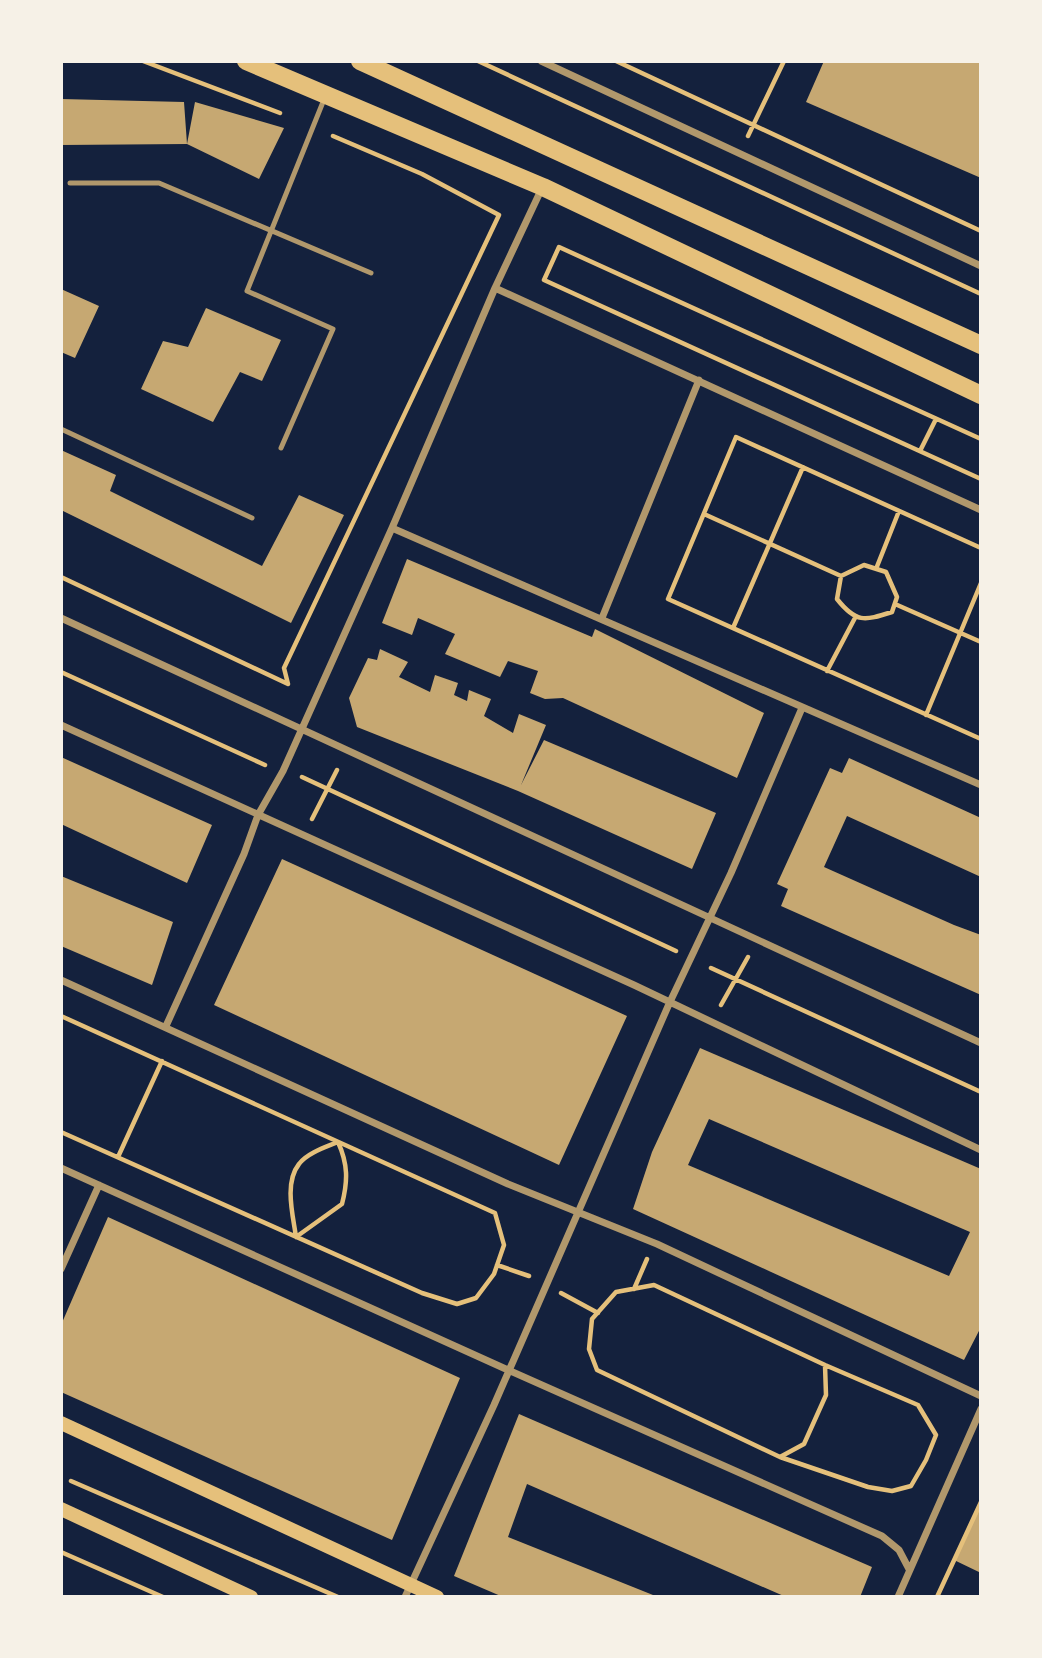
<svg xmlns="http://www.w3.org/2000/svg" width="1042" height="1658" font-family="'Asap Condensed',sans-serif">
<style>
.building{fill:#c6a872;fill-rule:evenodd}
.lines{fill:none;stroke-linecap:round;stroke-linejoin:round}
.path{stroke:#e5c07b;stroke-width:4.5}
.service{stroke:#b1986c;stroke-width:5}
.minor{stroke:#b1986c;stroke-width:7}
.secondary{stroke:#e5c07b;stroke-width:14}
.primary{stroke:#e5c07b;stroke-width:18}
</style>
<rect width="100%" height="100%" fill="#14213d"/>
<path class="building" d="M 824,61 L 981,61 L 981,178 L 806,102 Z
M 61,99 L 184,102 L 187,144 L 195,102 L 284,128 L 259,179 L 187,144 L 61,145 Z
M 61,289 L 99,306 L 75,358 L 61,352 Z
M 206,308 L 281,340 L 262,381 L 240,372 L 213,422 L 141,389 L 163,341 L 188,347 Z
M 61,450 L 116,475 L 110,491 L 262,566 L 299,495 L 344,515 L 291,623 L 61,510 Z
M 407,559 L 592,637 L 595,629 L 764,713 L 737,778 L 563,698 L 545,699 L 530,693 L 538,671 L 508,661 L 500,677 L 445,654 L 455,634 L 418,618 L 412,635 L 382,623 Z
M 380,649 L 408,662 L 399,677 L 430,692 L 435,675 L 458,683 L 454,695 L 467,701 L 469,690 L 491,699 L 484,716 L 513,733 L 519,714 L 546,725 L 521,785 L 544,740 L 716,813 L 692,869 L 518,791 L 357,727 L 349,698 L 368,658 L 377,660 Z
M 61,757 L 212,825 L 187,883 L 61,824 Z
M 849,758 L 981,818 L 981,877 L 847,816 L 824,867 L 954,925 L 981,935 L 981,995 L 781,906 L 788,889 L 777,884 L 830,768 L 842,773 Z
M 282,859 L 627,1016 L 559,1165 L 214,1005 Z
M 61,876 L 173,922 L 152,985 L 61,946 Z
M 700,1048 L 981,1169 L 981,1327 L 964,1360 L 633,1209 L 652,1152 ZM 709,1119 L 970,1232 L 949,1276 L 688,1165 Z
M 108,1217 L 460,1378 L 392,1540 L 61,1392 L 61,1325 Z
M 519,1414 L 872,1567 L 860,1597 L 786,1597 L 527,1484 L 508,1537 L 658,1597 L 503,1597 L 454,1576 Z
M 981,1502 L 981,1573 L 954,1560 Z"/>
<g class="lines">
<path class="path" d="M 143,61 L 280,113
M 478,61 L 981,294
M 616,61 L 981,231
M 748,136 L 784,61
M 981,439 L 559,247 L 544,280 L 981,479
M 920,451 L 936,419
M 704,514 L 841,576 L 864,565 L 886,572 L 897,597 L 892,612 C 864,621 856,623 837,599 L 841,576
M 981,548 L 736,437 L 668,599 L 981,739
M 876,569 L 899,511
M 61,577 L 288,684 L 284,668 L 499,215 L 422,174 L 333,136
M 895,604 L 981,642
M 733,628 L 803,467
M 827,671 L 856,616
M 61,672 L 265,765
M 926,715 L 981,583
M 302,777 L 676,951
M 312,819 L 337,770
M 711,968 L 981,1092
M 721,1005 L 748,957
M 61,1016 L 495,1213 L 504,1245 L 494,1274 L 476,1298 L 457,1304 L 422,1293 L 61,1132
M 338,1142 C 348,1164 348,1181 342,1204 L 296,1237 C 293,1215 284,1183 299,1164 C 307,1153 326,1147 338,1142 Z
M 118,1157 L 162,1061
M 497,1265 L 529,1276
M 654,1285 L 825,1365 L 918,1405 L 936,1435 L 926,1460 L 911,1486 L 892,1491 L 868,1487 L 780,1457 L 597,1370 L 589,1349 L 592,1319 L 616,1292 Z
M 634,1289 L 647,1259
M 561,1293 L 598,1313
M 780,1457 L 804,1444 L 826,1395 L 825,1365
M 71,1481 L 338,1597
M 61,1552 L 163,1597
M 937,1597 L 981,1502"/>
<path class="service" d="M 70,183 L 159,183 L 371,273
M 61,429 L 252,518
M 281,448 L 333,329 L 247,291 L 325,97"/>
<path class="minor" d="M 541,61 L 981,266
M 495,288 L 981,510
M 392,528 L 981,785
M 61,618 L 981,1043
M 602,618 L 699,380
M 61,725 L 634,985 L 981,1150
M 61,980 L 508,1184 L 657,1244 L 981,1396
M 166,1026 L 244,854 L 258,815 L 283,771 L 392,528 L 495,288 L 542,188
M 61,1168 L 508,1370 L 882,1536 L 899,1550 L 909,1569
M 61,1269 L 99,1185
M 405,1597 L 494,1405 L 669,1004 L 731,873 L 802,708
M 898,1597 L 981,1409"/>
<path class="secondary" d="M 61,1423 L 437,1597
M 61,1509 L 251,1597"/>
<path class="primary" d="M 246,61 L 543,187 L 981,395
M 360,61 L 981,345"/>
</g>
<rect width="1042" height="1658" fill="none" stroke="#f6f1e7" stroke-width="126"/>
</svg>
